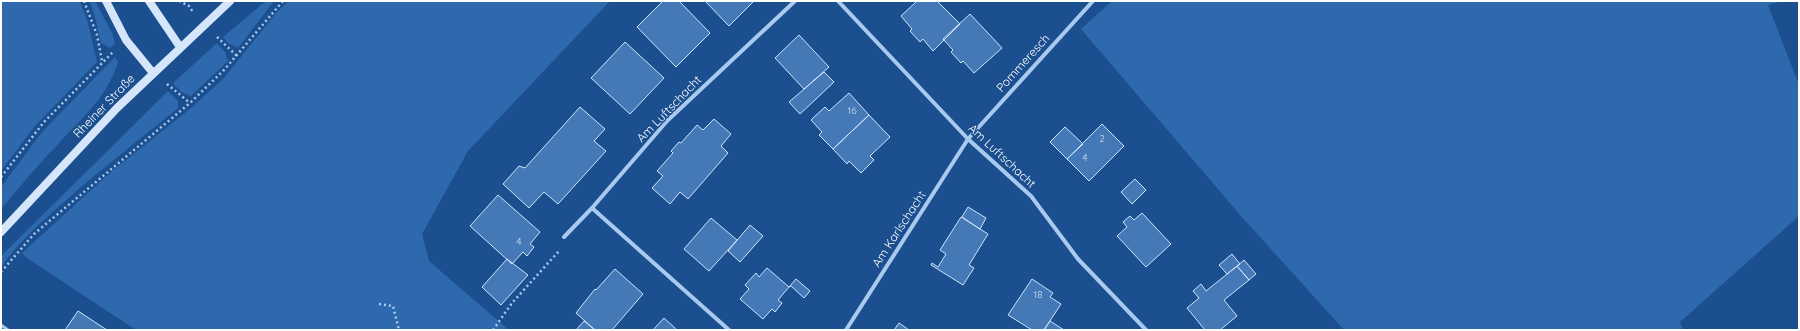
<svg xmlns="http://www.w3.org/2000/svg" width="1800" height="331" font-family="Quicksand,sans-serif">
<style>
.green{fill:#2e69ad}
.building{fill:#4478b7;stroke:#cfe3fa}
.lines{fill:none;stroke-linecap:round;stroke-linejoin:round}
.path{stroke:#a9c9ee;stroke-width:2.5;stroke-dasharray:2 3;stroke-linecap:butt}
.service{stroke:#a9c9ee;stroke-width:3}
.minor{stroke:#a9c9ee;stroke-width:4}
.secondary{stroke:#d6e6fa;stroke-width:8}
.labels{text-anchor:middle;stroke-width:3;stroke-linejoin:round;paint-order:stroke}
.number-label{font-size:10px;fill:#d0dded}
.street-label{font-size:12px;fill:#fff;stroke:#1b4f8f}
</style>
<rect width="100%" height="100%" fill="#1b4f8f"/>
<path class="green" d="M 1,1 L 80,1 L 88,23 L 97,62 L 35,126 L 1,171 Z
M 89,1 L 95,1 L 112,33 L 115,43 L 110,48 L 101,43 L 94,13 Z
M 266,1 L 274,1 L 238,48 L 228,43 L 223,37 Z
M 288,1 L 610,1 L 468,151 L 422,234 L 429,261 L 509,330 L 136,330 L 27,258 L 22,253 L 111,172 L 191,108 L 223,79 L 276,13 Z
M 1112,1 L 1783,1 L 1768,5 L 1799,85 L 1799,216 L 1680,322 L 1683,330 L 1344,330 L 1241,216 L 1081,29 Z
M 217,43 L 225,52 L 228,61 L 191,96 L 181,92 L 173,83 Z
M 115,57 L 118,62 C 108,96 83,117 60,142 C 39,164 20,186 1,209 L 1,187 L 42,132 Z
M 168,91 L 178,101 L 178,108 C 139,140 100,170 63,203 C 40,223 19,242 1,267 L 1,256 Z"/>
<path class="building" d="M 663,1 L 679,1 L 710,33 L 676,67 L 637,27 Z
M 705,1 L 754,1 L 729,26 Z
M 917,1 L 937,1 L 960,24 L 933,51 L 923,39 L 920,42 L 910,31 L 912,29 L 901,16 Z
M 970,14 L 1002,48 L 974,73 L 963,61 L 961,63 L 951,52 L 953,50 L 943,39 Z
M 799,35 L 829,67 L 804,89 L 775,58 Z
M 625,42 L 664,78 L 630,114 L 591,78 Z
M 824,72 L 834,82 L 800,114 L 789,102 Z
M 849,93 L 869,115 L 833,149 L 819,135 L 822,132 L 811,120 L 825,107 L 829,111 Z
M 580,107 L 605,129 L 594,141 L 606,151 L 558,204 L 544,192 L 529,208 L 503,184 L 519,166 L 525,168 Z
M 869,115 L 890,137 L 870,156 L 874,160 L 861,173 L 849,161 L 847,164 L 833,149 Z
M 714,119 L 731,134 L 721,146 L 728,153 L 688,199 L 680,192 L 670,204 L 652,188 L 663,176 L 657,171 L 673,153 L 671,151 L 679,142 L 681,143 L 697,125 L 703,130 Z
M 1102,124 L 1124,146 L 1089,181 L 1067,159 Z
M 1065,127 L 1083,144 L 1067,159 L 1050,142 Z
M 1135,179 L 1146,190 L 1132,204 L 1121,192 Z
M 498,195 L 540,232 L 530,244 L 534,247 L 527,256 L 523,252 L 512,264 L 470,226 Z
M 968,207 L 986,218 L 980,229 L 962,217 Z
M 1142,213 L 1171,244 L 1146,267 L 1117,236 L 1127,227 L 1123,222 L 1130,216 L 1134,220 Z
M 961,217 L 988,234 L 969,265 L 974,268 L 963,285 L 931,265 L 932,263 L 938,267 L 946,254 L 940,250 Z
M 711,218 L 737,240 L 709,271 L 684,249 Z
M 750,225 L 763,236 L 740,262 L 728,251 Z
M 1232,254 L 1240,264 L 1227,274 L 1219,265 Z
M 507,259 L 528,275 L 501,305 L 482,287 Z
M 1244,260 L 1256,274 L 1249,280 L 1237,266 Z
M 1237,266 L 1249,280 L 1224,300 L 1237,316 L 1220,330 L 1205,330 L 1187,308 L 1199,298 L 1193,291 L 1201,284 L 1206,291 Z
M 767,268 L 789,287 L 778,300 L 782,303 L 775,312 L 772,309 L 763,319 L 740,299 L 749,289 L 745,285 L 756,273 L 759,277 Z
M 615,269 L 643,294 L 612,330 L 595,330 L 576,313 L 595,289 L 596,290 Z
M 796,279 L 810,291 L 804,298 L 791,286 L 789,287 Z
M 1032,279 L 1053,293 L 1050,297 L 1061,304 L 1044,330 L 1032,330 L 1008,315 Z
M 78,311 L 107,330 L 65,330 Z
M 664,318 L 677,330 L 653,330 Z
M 584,321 L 595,330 L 576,330 Z
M 1050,321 L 1064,330 L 1044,330 Z
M 899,323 L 909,330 L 894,330 Z"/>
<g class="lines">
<path class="path" d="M 84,1 L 97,35 L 102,61
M 179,1 L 189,6 L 193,12
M 217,37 L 237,56
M 167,84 L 190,103
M 1,177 L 44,122 L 114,51
M 1,272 L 34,234 L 190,103 L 224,70 L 283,1
M 379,304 L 393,306 L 399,330
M 493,330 L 512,303 L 559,251"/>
<path class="service" d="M 1,325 L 8,330"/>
<path class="minor" d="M 838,1 L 968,139 L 1031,196 L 1078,259 L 1146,330
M 592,208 L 729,330
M 564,237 L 592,208 L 667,121 L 795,1
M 846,330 L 968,139 L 1093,1"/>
<path class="secondary" d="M 106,1 L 126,40 L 153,73
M 149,1 L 180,47
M 1,232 L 117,108 L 230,1"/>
</g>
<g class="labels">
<g class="number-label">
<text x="852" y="114">16</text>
<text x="1102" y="142">2</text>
<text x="1085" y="161">4</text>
<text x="519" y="245">4</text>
<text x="1038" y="298">18</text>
</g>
<g class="street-label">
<text transform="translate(1023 63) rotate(-48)" y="4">Pommeresch</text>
<text transform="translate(104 106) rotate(-46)" y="4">Rheiner Straße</text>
<text transform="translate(669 109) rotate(-46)" y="4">Am Luftschacht</text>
<text transform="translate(1002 156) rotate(43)" y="4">Am Luftschacht</text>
<text transform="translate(899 229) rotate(-57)" y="4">Am Karlschacht</text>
</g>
</g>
<rect width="1800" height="331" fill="none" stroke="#ffffff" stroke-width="4"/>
</svg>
